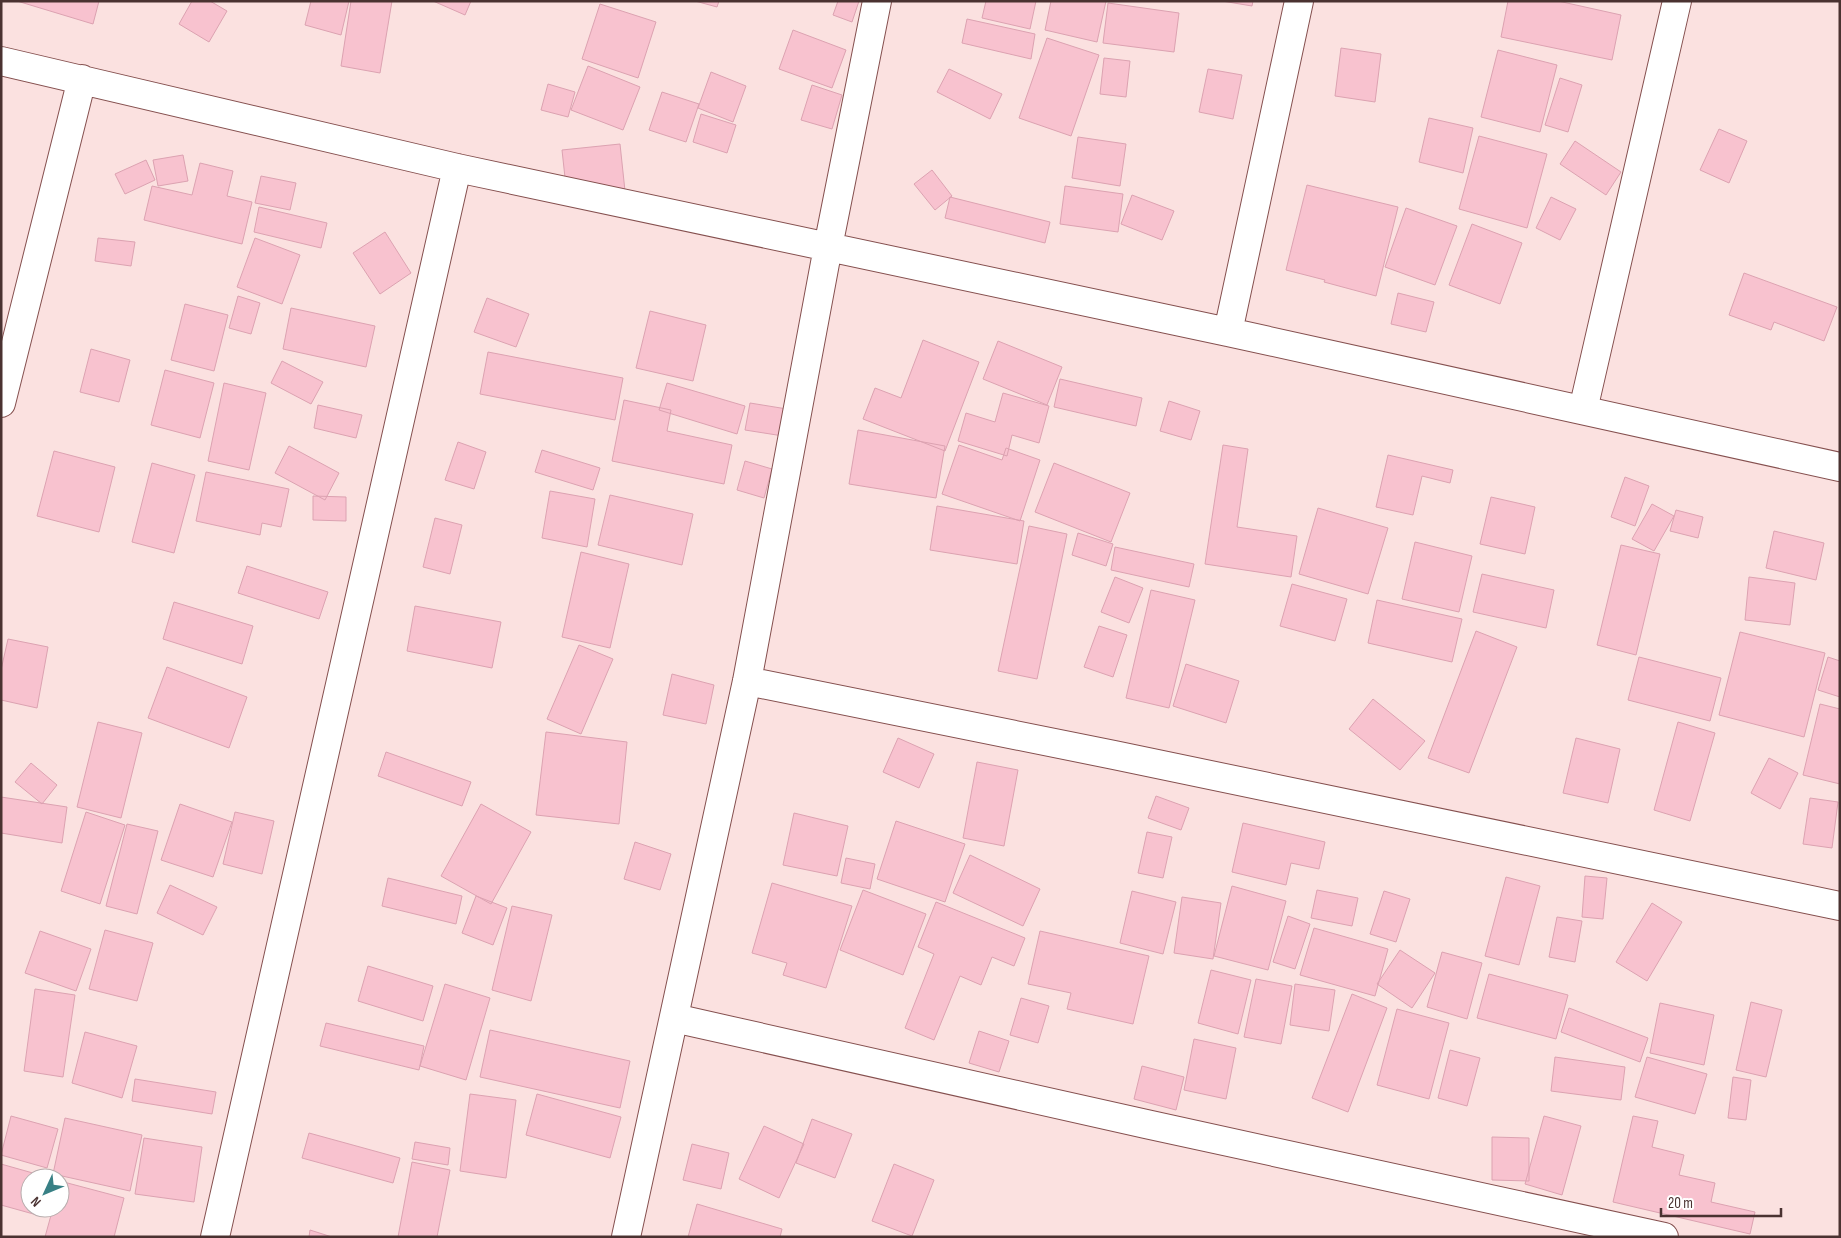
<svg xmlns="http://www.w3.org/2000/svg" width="1841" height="1238" font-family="'Sofia Sans Condensed',sans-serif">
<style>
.building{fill:#f8c2cf;stroke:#dca2b1}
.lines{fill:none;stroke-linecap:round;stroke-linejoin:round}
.street-casing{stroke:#85504f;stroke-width:30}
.street{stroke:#fff;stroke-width:28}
</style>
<rect width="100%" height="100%" fill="#fbe1e0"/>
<path class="building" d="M 17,1 L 99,1 L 93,24 Z
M 192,1 L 210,1 L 227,11 L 209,42 L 179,24 Z
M 311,1 L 349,1 L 341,35 L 305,25 Z
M 351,1 L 392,1 L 380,73 L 341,66 Z
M 433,1 L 471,1 L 465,15 Z
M 695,1 L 719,1 L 717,7 Z
M 838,1 L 859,1 L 852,22 L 833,15 Z
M 986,1 L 1036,1 L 1030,29 L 982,18 Z
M 1051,1 L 1106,1 L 1097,42 L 1045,30 Z
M 1222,1 L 1253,1 L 1252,6 Z
M 1508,1 L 1558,1 L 1621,15 L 1612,60 L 1501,37 Z
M 1108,3 L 1179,13 L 1174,52 L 1103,43 Z
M 600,4 L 656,22 L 638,78 L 582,59 Z
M 967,19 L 1035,34 L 1031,59 L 962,43 Z
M 793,30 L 846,50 L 832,88 L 779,69 Z
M 1047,38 L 1099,55 L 1071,136 L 1019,118 Z
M 1341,48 L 1381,54 L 1375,102 L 1335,96 Z
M 1498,50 L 1557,65 L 1540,132 L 1481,117 Z
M 1104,58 L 1130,61 L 1126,97 L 1100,94 Z
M 588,66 L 640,87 L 623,130 L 571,110 Z
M 949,69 L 1002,94 L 990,119 L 937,92 Z
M 1208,69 L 1242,75 L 1233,119 L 1199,112 Z
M 711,72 L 746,86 L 733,122 L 698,108 Z
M 1560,78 L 1582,85 L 1568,132 L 1545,125 Z
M 548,84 L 575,92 L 568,117 L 541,110 Z
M 812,85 L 842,95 L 832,129 L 801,120 Z
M 662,92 L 699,104 L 686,142 L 649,130 Z
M 701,114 L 736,125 L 727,153 L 693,142 Z
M 1429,118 L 1473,128 L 1463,173 L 1419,162 Z
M 1719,129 L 1747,141 L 1729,183 L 1700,170 Z
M 1479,136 L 1547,154 L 1527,228 L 1459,209 Z
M 1078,137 L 1126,144 L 1120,186 L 1072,178 Z
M 1575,141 L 1621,172 L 1606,195 L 1560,164 Z
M 620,144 L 625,191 L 567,196 L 562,150 Z
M 183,155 L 188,181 L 158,186 L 153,160 Z
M 146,160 L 155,180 L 125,194 L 115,174 Z
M 200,163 L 233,171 L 227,196 L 252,202 L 242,244 L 144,220 L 152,186 L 192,195 Z
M 932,170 L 952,196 L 935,210 L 914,184 Z
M 261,176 L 296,183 L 290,210 L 255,203 Z
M 1307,185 L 1398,207 L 1376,296 L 1324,282 L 1325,280 L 1286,270 Z
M 1065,186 L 1123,194 L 1118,232 L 1060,224 Z
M 1132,195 L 1174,211 L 1162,240 L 1121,224 Z
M 950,197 L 1050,222 L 1045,243 L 945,218 Z
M 1551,197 L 1576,209 L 1560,240 L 1536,228 Z
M 259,207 L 327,223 L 321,248 L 254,232 Z
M 1406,208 L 1457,226 L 1435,285 L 1385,267 Z
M 1472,224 L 1522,243 L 1500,304 L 1449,285 Z
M 385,232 L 411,273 L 380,294 L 353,253 Z
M 98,238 L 135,242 L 131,266 L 95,261 Z
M 255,238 L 300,255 L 282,304 L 237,287 Z
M 1744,273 L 1837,307 L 1824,341 L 1774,322 L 1771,330 L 1729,315 Z
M 1398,293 L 1434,302 L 1426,332 L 1391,324 Z
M 238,296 L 260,303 L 251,334 L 229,328 Z
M 487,298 L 529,314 L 516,347 L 474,332 Z
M 185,304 L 228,315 L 214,371 L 171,360 Z
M 291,308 L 375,326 L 366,367 L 283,349 Z
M 650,311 L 706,325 L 693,381 L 636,368 Z
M 923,340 L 979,362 L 945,451 L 863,419 L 875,388 L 901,398 Z
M 998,341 L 1062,367 L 1047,405 L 983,379 Z
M 91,349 L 130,360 L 119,402 L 80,392 Z
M 488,352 L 623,378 L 615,420 L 480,394 Z
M 282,361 L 323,382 L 311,404 L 271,383 Z
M 165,370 L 214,383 L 200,438 L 151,425 Z
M 1060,379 L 1142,398 L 1136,426 L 1054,407 Z
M 224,383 L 266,393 L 249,470 L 208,461 Z
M 667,383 L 745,406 L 737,434 L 659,410 Z
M 1003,393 L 1049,406 L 1039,443 L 1012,435 L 1007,456 L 958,441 L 966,413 L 995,422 Z
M 624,400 L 671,410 L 667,431 L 732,445 L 724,484 L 612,461 Z
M 1169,401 L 1200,411 L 1191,440 L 1160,431 Z
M 750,403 L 787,409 L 783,436 L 745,430 Z
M 318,405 L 362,415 L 356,438 L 314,428 Z
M 858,430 L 945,446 L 936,498 L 849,484 Z
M 458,442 L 486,452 L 474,489 L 445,480 Z
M 959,445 L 1002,460 L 1006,448 L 1040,460 L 1020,521 L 942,494 Z
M 1223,445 L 1248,449 L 1237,527 L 1297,536 L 1291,577 L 1205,564 Z
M 289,446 L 339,473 L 325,500 L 275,473 Z
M 542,450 L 600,468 L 593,490 L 535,472 Z
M 54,451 L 115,467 L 99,532 L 37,516 Z
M 1388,455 L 1453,470 L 1450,483 L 1422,476 L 1413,515 L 1376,507 Z
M 745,461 L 772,469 L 764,498 L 737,490 Z
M 152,463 L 195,475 L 174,553 L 132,542 Z
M 1054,463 L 1130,493 L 1111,542 L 1035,512 Z
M 206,472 L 289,489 L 281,527 L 262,523 L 260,535 L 196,521 Z
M 1625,477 L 1649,486 L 1635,526 L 1611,517 Z
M 550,491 L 595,499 L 587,547 L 542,538 Z
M 610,495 L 693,514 L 682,565 L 598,545 Z
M 313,496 L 346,497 L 346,521 L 313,520 Z
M 1491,497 L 1535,507 L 1525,554 L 1480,544 Z
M 1652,504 L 1674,516 L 1654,551 L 1632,539 Z
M 937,506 L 1024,521 L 1017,564 L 930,550 Z
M 1318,508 L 1388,528 L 1368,594 L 1299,574 Z
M 1676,510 L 1703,517 L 1698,538 L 1670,531 Z
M 435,518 L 462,525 L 450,574 L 423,567 Z
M 1029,526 L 1067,534 L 1037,679 L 998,671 Z
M 1774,531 L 1824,543 L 1816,580 L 1766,568 Z
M 1078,533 L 1113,544 L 1106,566 L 1072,555 Z
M 1415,542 L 1472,556 L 1459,612 L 1402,599 Z
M 1621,545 L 1660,554 L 1636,655 L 1597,645 Z
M 1115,547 L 1194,564 L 1189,587 L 1111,570 Z
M 581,552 L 629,564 L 610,648 L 562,637 Z
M 247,566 L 328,592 L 319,619 L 238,593 Z
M 1482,574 L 1554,590 L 1546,628 L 1473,612 Z
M 1115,577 L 1143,588 L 1129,623 L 1101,612 Z
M 1749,577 L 1795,583 L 1790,625 L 1745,620 Z
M 1292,584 L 1347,599 L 1335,641 L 1280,626 Z
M 1151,590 L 1195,600 L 1169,708 L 1126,698 Z
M 1377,600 L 1462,619 L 1452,662 L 1368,643 Z
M 174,602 L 253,626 L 242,664 L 163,639 Z
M 415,606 L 501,622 L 492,668 L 407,651 Z
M 1099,626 L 1127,635 L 1113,677 L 1084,667 Z
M 1476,631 L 1517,647 L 1469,773 L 1428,758 Z
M 1740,632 L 1825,653 L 1804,737 L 1719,715 Z
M 8,639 L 48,647 L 37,708 L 1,700 L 1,670 Z
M 579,645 L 613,659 L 581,734 L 547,719 Z
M 1639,657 L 1721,678 L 1710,721 L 1628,700 Z
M 1828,657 L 1840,661 L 1840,697 L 1818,690 Z
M 1186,664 L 1239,681 L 1226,723 L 1173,706 Z
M 167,667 L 247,697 L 229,748 L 148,718 Z
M 672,674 L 714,685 L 706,724 L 663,715 Z
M 1373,699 L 1425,741 L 1400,770 L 1349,729 Z
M 1820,704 L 1840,709 L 1840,784 L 1803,775 Z
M 98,722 L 142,733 L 121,818 L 77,807 Z
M 1678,722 L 1715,733 L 1690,821 L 1654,810 Z
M 546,732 L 627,742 L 619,824 L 536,815 Z
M 898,738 L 934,754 L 919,788 L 883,772 Z
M 1576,738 L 1620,749 L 1608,803 L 1563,793 Z
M 386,752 L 471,782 L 462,806 L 378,776 Z
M 1769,758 L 1798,773 L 1780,809 L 1751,793 Z
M 977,762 L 1018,770 L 1004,846 L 963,838 Z
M 31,763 L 57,785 L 42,804 L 15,782 Z
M 1156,796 L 1189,808 L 1181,830 L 1148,818 Z
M 1,797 L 67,807 L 62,843 L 1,833 Z
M 1810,798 L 1838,802 L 1832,848 L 1803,844 Z
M 180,804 L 232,822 L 213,877 L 161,860 Z
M 481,804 L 531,832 L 491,904 L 441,876 Z
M 86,812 L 125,825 L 100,904 L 61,891 Z
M 235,812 L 274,821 L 262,874 L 223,864 Z
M 794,813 L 848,826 L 837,876 L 783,865 Z
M 896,821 L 965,844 L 945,902 L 877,879 Z
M 1243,823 L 1325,842 L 1319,869 L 1291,863 L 1286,885 L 1232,872 Z
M 127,824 L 158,831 L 137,914 L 106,906 Z
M 1147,832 L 1172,837 L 1163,878 L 1138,873 Z
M 635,842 L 671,854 L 660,890 L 624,879 Z
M 970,855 L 1040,889 L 1023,926 L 953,893 Z
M 846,858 L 875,864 L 870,889 L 841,883 Z
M 1585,876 L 1607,878 L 1603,919 L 1582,917 Z
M 1506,877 L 1540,886 L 1519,965 L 1485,956 Z
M 388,878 L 462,896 L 456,924 L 382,906 Z
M 772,883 L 852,906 L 826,988 L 783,975 L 787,963 L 752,953 Z
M 170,885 L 217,907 L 203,935 L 157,913 Z
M 1232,886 L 1286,901 L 1268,970 L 1214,956 Z
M 863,890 L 926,914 L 903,975 L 840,950 Z
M 1317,890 L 1358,898 L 1352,926 L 1311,918 Z
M 1132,891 L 1176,902 L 1163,954 L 1120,943 Z
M 1384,891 L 1410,899 L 1396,942 L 1370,934 Z
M 476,896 L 507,908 L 493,945 L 462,933 Z
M 1182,897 L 1221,903 L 1213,959 L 1174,953 Z
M 936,902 L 1025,938 L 1014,966 L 992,957 L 981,985 L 960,976 L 934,1040 L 905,1028 L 934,954 L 918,947 Z
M 1652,903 L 1682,922 L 1647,981 L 1616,962 Z
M 512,906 L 552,915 L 531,1001 L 492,990 Z
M 1288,916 L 1310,924 L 1295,969 L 1273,962 Z
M 1557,917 L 1582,921 L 1575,962 L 1549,957 Z
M 1314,928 L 1388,949 L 1375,996 L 1300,975 Z
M 105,930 L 153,943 L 137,1001 L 89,989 Z
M 40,931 L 91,949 L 76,991 L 25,973 Z
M 1040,931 L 1149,956 L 1133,1024 L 1067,1009 L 1071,993 L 1028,984 Z
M 1400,950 L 1435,973 L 1412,1008 L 1377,984 Z
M 1442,952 L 1482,963 L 1467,1019 L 1427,1007 Z
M 368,966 L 433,986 L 423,1021 L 358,1001 Z
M 1211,970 L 1251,980 L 1238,1034 L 1198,1023 Z
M 1489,974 L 1568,995 L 1556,1039 L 1477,1018 Z
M 1256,979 L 1292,986 L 1281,1044 L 1244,1037 Z
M 445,984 L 490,998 L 466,1080 L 420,1066 Z
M 1295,984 L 1335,990 L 1329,1031 L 1290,1025 Z
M 35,989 L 75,995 L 63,1077 L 24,1071 Z
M 1352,994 L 1387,1008 L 1348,1112 L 1312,1098 Z
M 1021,998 L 1049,1006 L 1038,1043 L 1010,1035 Z
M 1751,1002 L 1782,1010 L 1766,1077 L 1736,1070 Z
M 1660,1003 L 1714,1015 L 1704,1065 L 1650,1053 Z
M 1569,1008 L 1648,1038 L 1640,1062 L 1561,1032 Z
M 1397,1009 L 1449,1023 L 1429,1099 L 1377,1085 Z
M 326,1023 L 424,1046 L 419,1070 L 320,1046 Z
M 490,1030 L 630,1061 L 620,1108 L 480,1077 Z
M 979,1031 L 1009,1041 L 999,1072 L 969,1063 Z
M 85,1032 L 137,1046 L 122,1098 L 72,1083 Z
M 1194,1039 L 1236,1048 L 1226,1099 L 1184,1090 Z
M 1450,1050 L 1480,1058 L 1467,1106 L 1438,1098 Z
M 1555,1057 L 1625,1067 L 1621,1100 L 1551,1091 Z
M 1647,1057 L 1707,1074 L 1695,1114 L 1635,1097 Z
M 1142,1066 L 1184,1077 L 1176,1110 L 1134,1099 Z
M 1733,1077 L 1751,1080 L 1746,1120 L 1728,1118 Z
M 135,1079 L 216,1092 L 212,1114 L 132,1101 Z
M 470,1094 L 516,1100 L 506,1178 L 460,1171 Z
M 537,1094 L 621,1117 L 610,1158 L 526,1135 Z
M 11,1116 L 58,1129 L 47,1168 L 1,1155 Z
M 1544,1116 L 1581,1126 L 1562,1195 L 1525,1184 Z
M 1633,1116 L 1658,1121 L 1652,1147 L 1684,1155 L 1679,1175 L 1715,1183 L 1711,1202 L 1755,1212 L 1750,1234 L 1613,1202 Z
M 65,1118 L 142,1135 L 130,1191 L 53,1174 Z
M 812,1119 L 852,1134 L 835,1178 L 796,1163 Z
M 764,1126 L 804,1144 L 779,1198 L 739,1179 Z
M 309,1133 L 400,1158 L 393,1183 L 302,1158 Z
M 1492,1137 L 1529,1138 L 1529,1181 L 1492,1180 Z
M 144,1138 L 202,1147 L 194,1202 L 135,1194 Z
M 415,1142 L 450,1148 L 448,1165 L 412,1159 Z
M 692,1144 L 729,1153 L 721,1189 L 683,1180 Z
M 412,1162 L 450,1170 L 437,1237 L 398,1237 Z
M 1,1164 L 47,1177 L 30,1178 L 30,1208 L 39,1208 L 37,1215 L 1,1205 Z
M 894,1164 L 934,1180 L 912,1236 L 872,1221 Z
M 60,1181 L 124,1198 L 114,1237 L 45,1237 L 53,1208 L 60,1208 Z
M 697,1204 L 782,1229 L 780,1237 L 688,1237 Z
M 310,1230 L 332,1237 L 309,1237 Z"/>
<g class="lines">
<g class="street-casing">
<path id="street" d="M 1,61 L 457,168 L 1228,332 L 1840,467
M 1228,332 L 1299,1
M 1,403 L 82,79
M 1583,410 L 1677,1
M 747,681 L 1114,755 L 1840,906
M 674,1018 L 1146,1124 L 1664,1237
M 215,1237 L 457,168
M 626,1237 L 747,681 L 828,247 L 877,1"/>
</g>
<use href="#street" class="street"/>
</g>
<rect width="1841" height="1238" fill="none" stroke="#4a3231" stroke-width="5"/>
<g transform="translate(45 1193) rotate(226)"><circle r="24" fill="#ffffff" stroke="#b7adad"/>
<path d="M0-4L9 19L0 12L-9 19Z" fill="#388085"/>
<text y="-8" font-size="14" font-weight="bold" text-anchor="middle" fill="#4a3231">N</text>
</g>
<path d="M1661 1208v8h120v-8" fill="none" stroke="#4a3231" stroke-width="2.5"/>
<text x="1668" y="1208" font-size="15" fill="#4a3231" stroke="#ffffff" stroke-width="4" paint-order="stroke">20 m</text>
</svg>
